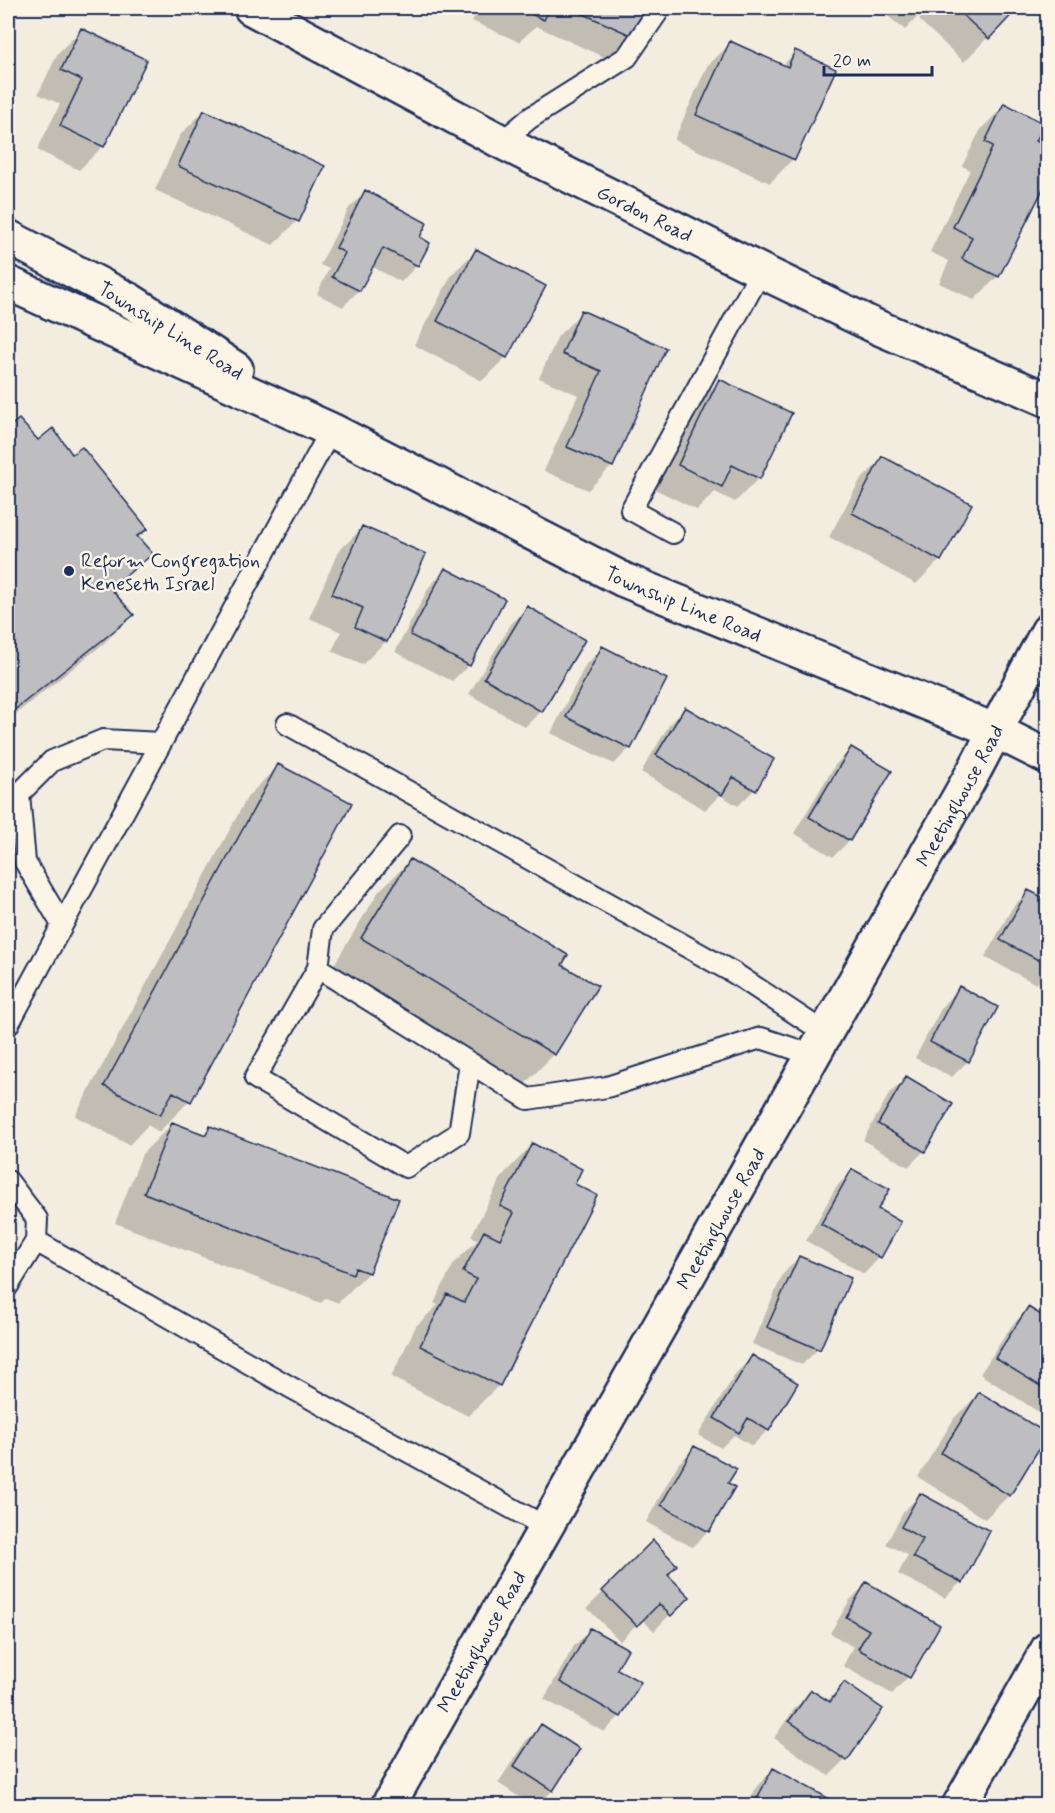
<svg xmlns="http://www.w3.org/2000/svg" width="1055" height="1813" font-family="Mynerve,sans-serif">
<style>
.shadow{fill:#0003}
.building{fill:#bebec0;stroke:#1b2f5e;stroke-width:1.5}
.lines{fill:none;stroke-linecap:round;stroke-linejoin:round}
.lane-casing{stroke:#1b2f5e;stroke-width:24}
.street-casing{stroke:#1b2f5e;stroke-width:38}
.secondary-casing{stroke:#1b2f5e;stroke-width:38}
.primary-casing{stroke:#1b2f5e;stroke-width:38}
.lane{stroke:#fcf5e5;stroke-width:20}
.street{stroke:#fcf5e5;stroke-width:33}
.secondary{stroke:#fcf5e5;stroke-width:33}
.primary{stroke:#fcf5e5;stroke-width:33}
.poi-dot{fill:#1b2f5e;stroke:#fcf5e5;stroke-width:2}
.labels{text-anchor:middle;stroke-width:5;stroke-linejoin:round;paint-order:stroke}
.street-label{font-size:20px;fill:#1b2f5e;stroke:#fcf5e5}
.poi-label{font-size:20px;fill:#1b2f5e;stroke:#fcf5e5;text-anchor:start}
</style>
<rect width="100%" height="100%" fill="#f3ede0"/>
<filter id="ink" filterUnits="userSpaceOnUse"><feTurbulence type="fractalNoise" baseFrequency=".0167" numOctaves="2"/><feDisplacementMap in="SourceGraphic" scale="12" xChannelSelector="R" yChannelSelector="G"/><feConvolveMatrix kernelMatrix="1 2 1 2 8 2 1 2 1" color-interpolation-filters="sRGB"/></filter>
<g filter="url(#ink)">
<path class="shadow" d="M 479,8 L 646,8 L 633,36 L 610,60 L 536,26 L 519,42 L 472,21 Z
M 878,8 L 926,8 L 905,30 Z
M 931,8 L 1016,8 L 964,62 L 919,20 Z
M 81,30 L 145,61 L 103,146 L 79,170 L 37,150 L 60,104 L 38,94 L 58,53 Z
M 731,43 L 782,66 L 796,52 L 793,159 L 770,183 L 674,140 L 707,66 Z
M 1005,105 L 1034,142 L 998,276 L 974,300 L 939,283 L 949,261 L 930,252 L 970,170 L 962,166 L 981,129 Z
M 204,111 L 297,221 L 273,245 L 155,190 L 180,135 Z
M 366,192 L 418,238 L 417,265 L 401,282 L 371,266 L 359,290 L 343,307 L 317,294 L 329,269 L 320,265 L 349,208 Z
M 476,251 L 506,357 L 482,381 L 414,345 L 452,274 Z
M 582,312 L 664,348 L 612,466 L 588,490 L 544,471 L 578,395 L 539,378 L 558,336 Z
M 719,381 L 759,478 L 735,502 L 715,492 L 697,510 L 655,489 L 696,405 Z
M 19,421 L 37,442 L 72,456 L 146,529 L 137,538 L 151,554 L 111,592 L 132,615 L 102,645 L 8,720 L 8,430 Z
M 883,458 L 940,560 L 916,584 L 829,537 L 859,482 Z
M 362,528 L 386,641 L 362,665 L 332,651 L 341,632 L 309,618 L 338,552 Z
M 445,570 L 469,665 L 452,681 L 395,652 L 429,587 Z
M 527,607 L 541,711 L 525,727 L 469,694 L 511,624 Z
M 603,648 L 630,748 L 614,764 L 551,733 L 586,664 Z
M 685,709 L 754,790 L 738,806 L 720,795 L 705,810 L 641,772 L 669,725 Z
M 852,748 L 890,772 L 849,841 L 833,857 L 794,833 L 835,765 Z
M 278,766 L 350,804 L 189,1101 L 159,1132 L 148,1125 L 129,1145 L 75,1116 L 248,796 Z
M 410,861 L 560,965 L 554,1054 L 524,1085 L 332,968 L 379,891 Z
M 1028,892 L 1048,902 L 1048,972 L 1036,984 L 985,957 L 1012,908 Z
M 959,988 L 968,1061 L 952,1077 L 915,1058 L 943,1005 Z
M 906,1078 L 924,1151 L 908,1167 L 863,1140 L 889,1094 Z
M 172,1124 L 203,1135 L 211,1127 L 397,1200 L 368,1273 L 338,1303 L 326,1298 L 321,1303 L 115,1223 L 142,1154 Z
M 532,1145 L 499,1385 L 468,1416 L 391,1377 L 416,1326 L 438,1305 L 434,1303 L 454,1263 L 478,1240 L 471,1236 L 502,1176 Z
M 853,1170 L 880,1257 L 864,1274 L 806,1241 L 836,1187 Z
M 799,1257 L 818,1349 L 802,1365 L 752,1344 L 783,1274 Z
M 1048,1261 L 1048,1281 L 1042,1280 Z
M 1028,1309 L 1048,1321 L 1048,1405 L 1040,1413 L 980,1374 L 1012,1325 Z
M 752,1357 L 768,1430 L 752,1446 L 734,1435 L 721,1448 L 698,1435 L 736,1373 Z
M 979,1394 L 1009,1495 L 985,1519 L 918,1477 L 955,1417 Z
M 695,1448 L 726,1484 L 708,1531 L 692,1547 L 646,1522 L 678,1464 Z
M 920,1495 L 961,1582 L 945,1598 L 898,1574 L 908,1555 L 886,1544 L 904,1511 Z
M 653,1543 L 665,1575 L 687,1597 L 654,1631 L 642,1619 L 620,1641 L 587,1608 Z
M 866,1584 L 938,1625 L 908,1677 L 892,1694 L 843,1666 L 853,1647 L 830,1633 L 850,1600 Z
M 591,1630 L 615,1670 L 620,1716 L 604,1732 L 544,1699 L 574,1646 Z
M 844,1684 L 845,1760 L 829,1776 L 774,1738 L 795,1708 L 811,1692 L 826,1702 Z
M 541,1726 L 578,1750 L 552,1791 L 537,1806 L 533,1806 L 498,1783 L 525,1742 Z
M 773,1770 L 834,1806 L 746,1806 L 757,1786 Z"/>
<path class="building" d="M 518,8 L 550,8 L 544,20 Z
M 570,8 L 648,8 L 635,37 Z
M 955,8 L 1018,8 L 989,39 Z
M 81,28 L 147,60 L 104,147 L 60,126 L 82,80 L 61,70 Z
M 730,41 L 788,67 L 795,50 L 836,69 L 795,160 L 696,115 Z
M 1004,103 L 1045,124 L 1036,141 L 1048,147 L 1048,179 L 999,277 L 962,259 L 972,237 L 953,227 L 993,146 L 985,142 Z
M 204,110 L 325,166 L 299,222 L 178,166 Z
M 365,190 L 427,223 L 420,237 L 430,243 L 418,266 L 383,248 L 360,291 L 332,277 L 345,253 L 336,248 Z
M 476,249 L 546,286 L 507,358 L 437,321 Z
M 581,310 L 666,348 L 613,467 L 567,447 L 601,371 L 562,354 Z
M 719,379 L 792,413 L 760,479 L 732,465 L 722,487 L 678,465 Z
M 19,419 L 38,440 L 53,428 L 72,454 L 82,447 L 148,529 L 137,536 L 153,554 L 110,588 L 134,615 L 8,715 L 8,428 Z
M 882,456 L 972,504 L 941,561 L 852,513 Z
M 362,526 L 426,554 L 387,642 L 355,627 L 363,608 L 332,594 Z
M 445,568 L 505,599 L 470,666 L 410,635 Z
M 527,606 L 585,640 L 542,712 L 484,678 Z
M 602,646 L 667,679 L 631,749 L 566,717 Z
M 685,707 L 774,759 L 756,791 L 733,777 L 722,795 L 656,755 Z
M 851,747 L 892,771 L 850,841 L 809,817 Z
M 278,764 L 352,803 L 191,1102 L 173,1092 L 160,1115 L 104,1086 Z
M 410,859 L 568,955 L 562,965 L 598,986 L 555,1055 L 361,938 Z
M 1028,890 L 1048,900 L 1048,965 L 1000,940 Z
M 959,986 L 998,1007 L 969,1062 L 930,1042 Z
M 906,1076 L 953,1104 L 925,1152 L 878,1124 Z
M 172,1122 L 206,1135 L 210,1126 L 399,1199 L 369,1273 L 355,1268 L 353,1274 L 144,1193 Z
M 532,1143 L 582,1169 L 575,1184 L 597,1195 L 500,1386 L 420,1346 L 447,1294 L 464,1302 L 476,1279 L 463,1272 L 484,1231 L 500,1239 L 514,1213 L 500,1206 Z
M 852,1169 L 890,1189 L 878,1209 L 901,1222 L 881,1258 L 821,1224 Z
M 799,1256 L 851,1278 L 820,1350 L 767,1327 Z
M 1028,1307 L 1048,1319 L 1048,1391 L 995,1358 Z
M 752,1355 L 798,1383 L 769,1431 L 748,1418 L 739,1433 L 714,1418 Z
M 979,1392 L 1048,1434 L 1010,1496 L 941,1453 Z
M 694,1446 L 737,1469 L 728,1483 L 735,1487 L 709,1532 L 661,1505 Z
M 920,1493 L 990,1531 L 963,1583 L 913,1557 L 923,1539 L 901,1527 Z
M 653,1540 L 677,1565 L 668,1575 L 690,1597 L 671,1616 L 659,1604 L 637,1626 L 602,1591 Z
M 866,1582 L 940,1625 L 910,1678 L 858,1649 L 869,1630 L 846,1617 Z
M 590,1628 L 628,1649 L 617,1669 L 641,1682 L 621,1717 L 560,1682 Z
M 844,1682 L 883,1709 L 847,1761 L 789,1721 L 811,1690 L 830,1702 Z
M 541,1724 L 580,1749 L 553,1791 L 514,1766 Z
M 773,1768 L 837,1803 L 835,1806 L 753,1806 Z"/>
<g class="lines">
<g class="lane-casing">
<path id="lane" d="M 502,142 L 530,118 L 627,57 L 657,13 L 658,8
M 673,533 L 631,510 L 761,271
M 287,724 L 734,973 L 825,1033
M 62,925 L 25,862 L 19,794 L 52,761 L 103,740 L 161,743
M 318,968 L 323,929 L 400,836
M 8,1025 L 331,430
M 470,1063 L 459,1133 L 406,1167 L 255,1078 L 318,968 L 528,1099 L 607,1087 L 761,1038 L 813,1055
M 8,1181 L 37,1219 L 36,1241 L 8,1286
M 36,1241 L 290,1387 L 546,1527"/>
</g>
<g class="street-casing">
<g id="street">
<path id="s1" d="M 251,8 L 502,142 L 761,271 L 877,327 L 1048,400"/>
<path d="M 959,1806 L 1048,1649"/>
</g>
</g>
<g class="secondary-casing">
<g id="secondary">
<path id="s2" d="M 388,1806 L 975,769 L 1048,631"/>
</g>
</g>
<g class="primary-casing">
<g id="primary">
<path d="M 8,237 L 131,301 L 236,369"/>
<path id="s3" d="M 8,283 L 331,430 L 624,580 L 996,731 L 1048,757"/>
</g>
</g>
<use href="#lane" class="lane"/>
<use href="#street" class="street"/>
<use href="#secondary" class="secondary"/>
<use href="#primary" class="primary"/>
</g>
</g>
<circle class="poi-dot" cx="69" cy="571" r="6"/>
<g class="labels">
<g class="street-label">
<text dy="7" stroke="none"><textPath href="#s1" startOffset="444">Gordon Road</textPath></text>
<text transform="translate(171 330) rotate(32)" y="7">Township Line Road</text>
<text dy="7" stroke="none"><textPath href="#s3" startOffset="748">Township Line Road</textPath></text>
<text dy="7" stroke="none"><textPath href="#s2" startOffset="1161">Meetinghouse Road</textPath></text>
<text dy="7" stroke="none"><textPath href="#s2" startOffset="675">Meetinghouse Road</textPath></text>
<text dy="7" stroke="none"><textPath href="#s2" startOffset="189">Meetinghouse Road</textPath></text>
</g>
<g class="poi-label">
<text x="81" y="567">Reform Congregation<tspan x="81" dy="23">Keneseth Israel</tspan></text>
</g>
</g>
<rect width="1055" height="1813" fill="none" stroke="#fcf5e5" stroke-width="30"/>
<rect x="15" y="15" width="1025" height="1783" fill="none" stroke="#1b2f5e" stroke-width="2" filter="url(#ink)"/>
<path d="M824 66v9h108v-9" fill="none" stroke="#1b2f5e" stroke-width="3"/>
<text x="833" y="66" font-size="18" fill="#1b2f5e" stroke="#fcf5e5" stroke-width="4.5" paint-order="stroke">20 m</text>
</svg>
